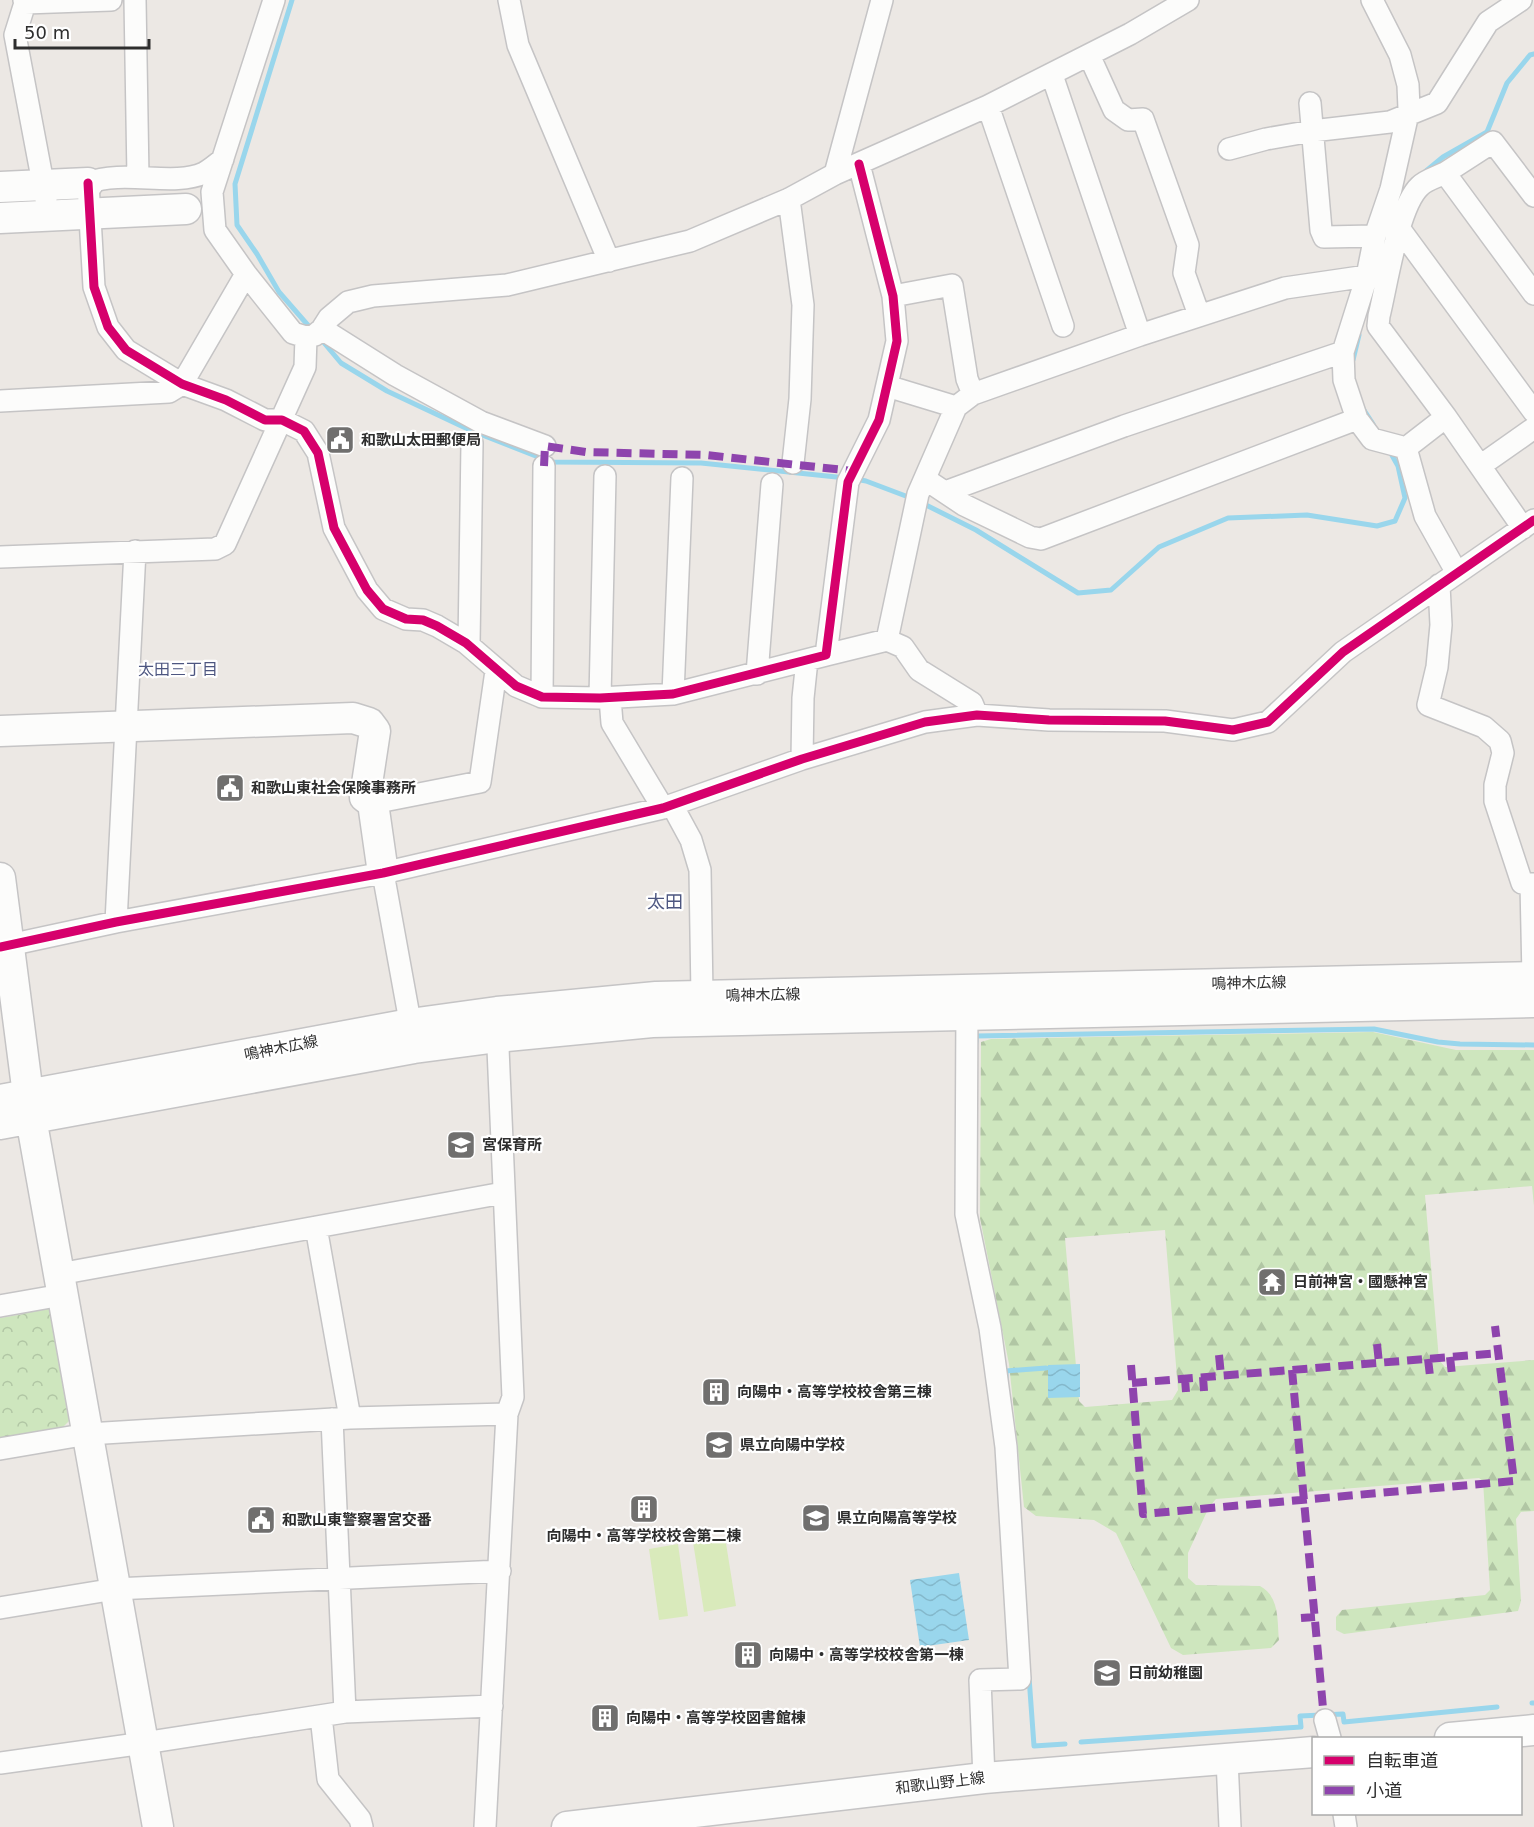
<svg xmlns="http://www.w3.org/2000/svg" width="1534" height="1827" font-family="'DejaVu Sans','Noto Sans JP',sans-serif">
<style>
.forest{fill:url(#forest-firs);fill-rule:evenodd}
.park{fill:url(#park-crowns)}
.pitch{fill:#d9eabb}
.water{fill:url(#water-waves)}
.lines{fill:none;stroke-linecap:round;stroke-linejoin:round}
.stream{stroke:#99d6ec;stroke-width:5}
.street-casing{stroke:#c5c4c5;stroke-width:24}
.secondary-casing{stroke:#c5c4c5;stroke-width:33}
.street{stroke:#fcfcfb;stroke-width:21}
.secondary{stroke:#fcfcfb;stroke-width:30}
.quiet{stroke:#8e44ad;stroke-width:8;stroke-dasharray:15 8;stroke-linecap:butt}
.cycleway-casing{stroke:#fff;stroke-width:13}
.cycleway{stroke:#d6006c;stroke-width:9}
.labels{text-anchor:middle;stroke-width:4.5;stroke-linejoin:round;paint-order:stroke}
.poi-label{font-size:15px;font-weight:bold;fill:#2e2e2e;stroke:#fff;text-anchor:start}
.street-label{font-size:15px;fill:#2e2e2e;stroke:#fff}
.neighbourhood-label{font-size:16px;fill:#4d5680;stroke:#fff}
.quarter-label{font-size:18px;fill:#4d5680;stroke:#fff}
</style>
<defs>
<pattern id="forest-firs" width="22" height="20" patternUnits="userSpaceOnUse" patternTransform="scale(1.5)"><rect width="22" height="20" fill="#cee6be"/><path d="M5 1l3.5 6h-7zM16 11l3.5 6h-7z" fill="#b1c6a4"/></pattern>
<pattern id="park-crowns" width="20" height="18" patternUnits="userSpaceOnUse" patternTransform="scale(1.5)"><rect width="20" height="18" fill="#cee6be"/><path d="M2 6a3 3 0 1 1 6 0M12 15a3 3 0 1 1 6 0" fill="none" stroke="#b1c6a4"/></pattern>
<pattern id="water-waves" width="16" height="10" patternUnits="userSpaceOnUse" patternTransform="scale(1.5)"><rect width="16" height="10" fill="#99d6ec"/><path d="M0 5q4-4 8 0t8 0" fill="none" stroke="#84b8cb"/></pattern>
</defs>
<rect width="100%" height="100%" fill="#ece8e4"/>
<path class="forest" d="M 1373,1032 L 1456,1050 L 1534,1050 L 1534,1206 L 1532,1186 L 1425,1195 L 1439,1360 L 1445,1367 L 1534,1360 L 1534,1511 L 1521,1512 L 1516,1519 L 1521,1601 L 1518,1611 L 1344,1634 L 1336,1630 L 1336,1617 L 1342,1610 L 1485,1595 L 1490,1590 L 1483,1481 L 1479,1478 L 1216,1499 L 1209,1507 L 1188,1553 L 1188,1578 L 1196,1585 L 1260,1586 C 1280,1597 1277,1620 1279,1640 L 1271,1648 L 1183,1655 L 1171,1648 L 1116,1533 L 1094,1520 L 1036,1516 L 1024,1507 L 1009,1364 L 980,1218 L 981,1042 L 991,1039 ZM 1165,1230 L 1178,1390 L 1172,1400 L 1085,1407 L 1079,1401 L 1065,1238 Z"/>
<path class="park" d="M 42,1304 L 49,1309 L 69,1421 L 63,1427 L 0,1438 L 0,1318 L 24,1314 L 23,1307 Z"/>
<path class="pitch" d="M 725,1537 L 736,1606 L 704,1612 L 693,1542 Z
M 678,1544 L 688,1616 L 659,1620 L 649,1549 Z"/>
<path class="water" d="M 1080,1364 L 1080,1397 L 1048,1398 L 1048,1365 Z
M 959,1573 L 969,1640 L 920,1647 L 910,1580 Z"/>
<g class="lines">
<path class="stream" d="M 292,0 L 235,184 L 237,225 L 257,254 L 279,292 L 313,331
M 1426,171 L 1443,157 L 1487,132 L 1507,83 L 1530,55 L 1534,54
M 320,338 L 341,363 L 387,391 L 472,431 L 551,462 L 701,463 L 846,478
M 1353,360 L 1359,335
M 1362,407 L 1373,424
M 855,479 L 866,481 L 911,498
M 920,502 L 976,530 L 1078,593 L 1111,590 L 1159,547 L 1228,518 L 1307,515 L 1377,526 L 1395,521 L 1405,498 L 1398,466 L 1389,450
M 976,1042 L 976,1036 L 1374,1029 L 1438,1042 L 1460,1044 L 1534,1045
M 1006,1378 L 1006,1371 L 1046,1368
M 1029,1677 L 1034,1746 L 1065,1744
M 1532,1703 L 1534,1703
M 1081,1742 L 1301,1727 L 1300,1716 L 1343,1714 L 1344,1722 L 1497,1707"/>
<g class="street-casing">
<path id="street" d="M 24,0 L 25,3 L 15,35 L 46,199
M 135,0 L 138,177
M 274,0 L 212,192 L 215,230 L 246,274 L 293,333 L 306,337 L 315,335 L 322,329 L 329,318 L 348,302 L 373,296 L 507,285 L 690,241 L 789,199 L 835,174 L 988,106 L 1130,34 L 1188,0
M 509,0 L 518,45 L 609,261
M 1372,0 L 1400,55 L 1408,85 L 1409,109 L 1391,189 L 1375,236
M 25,3 L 111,0
M 1089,55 L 1114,110 L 1128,120 L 1143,119 L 1188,245 L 1184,273 L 1199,315
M 1310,103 L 1321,230 L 1324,237 L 1375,236 L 1367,276 L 1343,352
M 988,106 L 1063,326
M 1229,149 L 1266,139 L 1312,131 L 1390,122 L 1437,103 L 1488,22 L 1521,0
M 223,159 C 217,164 211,169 204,173 C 173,187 124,169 88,183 L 94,287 L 108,327 L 126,350 L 182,384 L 226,400 L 265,420 L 282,420 L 304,431 L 318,453 L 334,528 L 367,590 L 383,609 L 406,619 L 423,620 L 437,626 L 466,643 L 516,686 L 542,697 L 600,698 L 673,694 L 826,655 L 848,482 L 879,420 L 897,341 L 893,296 L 859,164
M 1445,173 C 1437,177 1426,180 1420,186 C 1398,206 1387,284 1379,316 L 1378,326 L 1446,417 L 1523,528
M 835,174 L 882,0
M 1534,196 L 1493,142 L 1445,173 L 1534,294
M 789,199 L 803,305 L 800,399 L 793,463
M 1399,228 L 1534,412
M 322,329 L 395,375 L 481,422 L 545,446
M 1140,335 L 1285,288 L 1367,276
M 887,386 L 956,407
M 973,394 L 1140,335 L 1052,75
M 0,401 L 169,392 L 182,384 L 246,274
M 1406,448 L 1425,516 L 1457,573
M 1480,466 L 1534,428
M 925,479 L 964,505 L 1030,537 L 1041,539 L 1357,419 L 1372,439 L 1406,448 L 1446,417
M 945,492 L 1124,426 L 1343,352 L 1344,380 L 1357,419
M 0,557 L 215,549 L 225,544 L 305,367 L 306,337
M 1439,585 L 1441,625 L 1437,667 L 1428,705 L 1484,727 L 1500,741 L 1503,753 L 1495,785 L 1495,801 L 1522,883 L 1531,884
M 887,640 L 918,494 L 956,407 L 973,394 L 967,379 L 952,285 L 893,296
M 469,645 L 472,443
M 826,655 L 887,640 L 903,647 L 919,670 L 972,703 L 977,715
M 757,674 L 772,484
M 673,694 L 682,478
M 542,697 L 544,466
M 600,698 L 605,476
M 610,698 L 612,723 L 663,808
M 802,759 L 803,698 L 807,660
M 373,803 L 480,782 L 496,671
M 672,805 L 691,840 L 700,870 L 702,996
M 383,873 L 413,1038
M 116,922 L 135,551
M 0,947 L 116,922 L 383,873 L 663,808 L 802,759 L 925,722 L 977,715 L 1049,720 L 1165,721 L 1233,730 L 1268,722 L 1343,652 L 1534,520
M 1533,977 L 1531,884 L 1534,884
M 967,1003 L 966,1214 L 990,1328 L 1006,1447 L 1020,1679 L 980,1680 L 984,1778
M 316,1227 L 350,1418
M 59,1274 L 503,1193
M 0,1306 L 62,1295
M 332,1419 L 345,1712
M 0,1449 L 88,1434 L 350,1418 L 507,1414
M 0,1608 L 115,1589 L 500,1571
M 321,1716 L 328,1779 L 360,1819 L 362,1827
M 1325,1720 L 1330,1738
M 1227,1759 L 1230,1827
M 0,1763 L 144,1743 L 345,1712 L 492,1706
M 1344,1814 L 1346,1827
M 485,1827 L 507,1414 L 513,1397 L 497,1025"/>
</g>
<g class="secondary-casing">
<path id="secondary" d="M 0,187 L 88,183
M 0,218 L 186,209
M 0,731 L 353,718 L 369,723 L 375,731 L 365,797 L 373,803 L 383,873
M 0,878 L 31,1118 L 158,1827
M 0,1100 L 410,1024 L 497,1012 L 656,997 L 1534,977
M 0,1124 L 414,1048 L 498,1037 L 652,1022 L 1534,1002
M 1450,1738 L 1534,1730
M 567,1827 L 984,1778 L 1314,1752"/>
</g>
<use href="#street" class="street"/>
<use href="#secondary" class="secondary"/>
<path class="quiet" d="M 544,466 L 545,446 L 586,452 L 706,455 L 853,471
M 1377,1344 L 1379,1363
M 1219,1355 L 1221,1376
M 1450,1357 L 1452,1375
M 1428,1359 L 1430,1376
M 1131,1365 L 1143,1514 L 1514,1481 L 1495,1326
M 1292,1370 L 1323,1708
M 1203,1377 L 1204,1391
M 1185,1379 L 1186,1392
M 1132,1383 L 1499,1353
M 1301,1618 L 1315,1617"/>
<g class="cycleway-casing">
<path id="cycleway" d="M 88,183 L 94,287 L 108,327 L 126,350 L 182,384 L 226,400 L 265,420 L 282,420 L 304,431 L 318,453 L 334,528 L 367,590 L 383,609 L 406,619 L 423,620 L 437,626 L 466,643 L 516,686 L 542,697 L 600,698 L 673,694 L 826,655 L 848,482 L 879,420 L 897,341 L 893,296 L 859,164
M 0,947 L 116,922 L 383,873 L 663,808 L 802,759 L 925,722 L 977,715 L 1049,720 L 1165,721 L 1233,730 L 1268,722 L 1343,652 L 1534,520"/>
</g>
<use href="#cycleway" class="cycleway"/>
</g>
<defs>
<g id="civic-square" transform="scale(1.5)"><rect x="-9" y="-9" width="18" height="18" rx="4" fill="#706f6e" stroke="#fff"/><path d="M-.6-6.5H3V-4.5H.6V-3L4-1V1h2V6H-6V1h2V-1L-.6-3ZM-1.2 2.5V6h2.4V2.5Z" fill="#fff"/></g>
<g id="school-square" transform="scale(1.5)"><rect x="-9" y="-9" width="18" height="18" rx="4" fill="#706f6e" stroke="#fff"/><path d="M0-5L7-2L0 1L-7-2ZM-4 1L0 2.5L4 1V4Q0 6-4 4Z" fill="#fff"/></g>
<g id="temple-square" transform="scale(1.5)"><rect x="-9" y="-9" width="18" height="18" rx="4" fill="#706f6e" stroke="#fff"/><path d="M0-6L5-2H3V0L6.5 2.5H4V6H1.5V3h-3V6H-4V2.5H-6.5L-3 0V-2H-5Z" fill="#fff"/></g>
<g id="building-square" transform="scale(1.5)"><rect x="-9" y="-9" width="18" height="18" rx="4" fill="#706f6e" stroke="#fff"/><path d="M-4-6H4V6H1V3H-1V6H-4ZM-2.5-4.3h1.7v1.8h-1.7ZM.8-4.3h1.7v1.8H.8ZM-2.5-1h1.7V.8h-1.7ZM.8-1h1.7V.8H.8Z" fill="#fff"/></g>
</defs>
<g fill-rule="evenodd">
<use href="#civic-square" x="340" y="440"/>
<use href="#civic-square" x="230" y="788"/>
<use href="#school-square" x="461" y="1145"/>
<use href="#temple-square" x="1272" y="1282"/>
<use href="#building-square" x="716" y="1392"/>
<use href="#school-square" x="719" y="1445"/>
<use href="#building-square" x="644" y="1509"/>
<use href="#school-square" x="816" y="1518"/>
<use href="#civic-square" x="261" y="1520"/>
<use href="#building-square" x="748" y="1655"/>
<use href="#school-square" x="1107" y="1673"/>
<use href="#building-square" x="605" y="1718"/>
</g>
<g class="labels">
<g class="poi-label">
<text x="361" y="445">和歌山太田郵便局</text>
<text x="251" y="793">和歌山東社会保険事務所</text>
<text x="482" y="1150">宮保育所</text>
<text x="1293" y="1287">日前神宮・國懸神宮</text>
<text x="737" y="1397">向陽中・高等学校校舎第三棟</text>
<text x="740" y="1450">県立向陽中学校</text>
<text x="837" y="1523">県立向陽高等学校</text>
<text x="282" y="1525">和歌山東警察署宮交番</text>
<text x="644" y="1541" text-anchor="middle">向陽中・高等学校校舎第二棟</text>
<text x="769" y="1660">向陽中・高等学校校舎第一棟</text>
<text x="1128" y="1678">日前幼稚園</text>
<text x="626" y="1723">向陽中・高等学校図書館棟</text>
</g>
<g class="street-label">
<text transform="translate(1249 983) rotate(-1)" y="5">鳴神木広線</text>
<text transform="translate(763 995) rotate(-1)" y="5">鳴神木広線</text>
<text transform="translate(281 1048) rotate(-11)" y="5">鳴神木広線</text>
<text transform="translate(940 1783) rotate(-7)" y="5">和歌山野上線</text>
</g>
<g class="neighbourhood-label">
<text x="178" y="675">太田三丁目</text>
</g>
<g class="quarter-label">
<text x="665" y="908">太田</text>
</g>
</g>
<rect x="1312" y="1737" width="210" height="78" fill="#ffffff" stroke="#ababab" stroke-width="1.5"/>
<rect x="1324" y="1756" width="30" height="9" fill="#d6006c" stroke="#ababab" stroke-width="1.5"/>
<text x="1366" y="1767" font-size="18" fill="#2e2e2e">自転車道</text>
<rect x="1324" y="1786" width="30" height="9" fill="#8e44ad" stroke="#ababab" stroke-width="1.5"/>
<text x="1366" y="1797" font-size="18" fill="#2e2e2e">小道</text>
<path d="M15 39v9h134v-9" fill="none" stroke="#2e2e2e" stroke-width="3"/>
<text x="24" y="39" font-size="18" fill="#2e2e2e" stroke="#ffffff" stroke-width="4.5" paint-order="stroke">50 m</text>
</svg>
